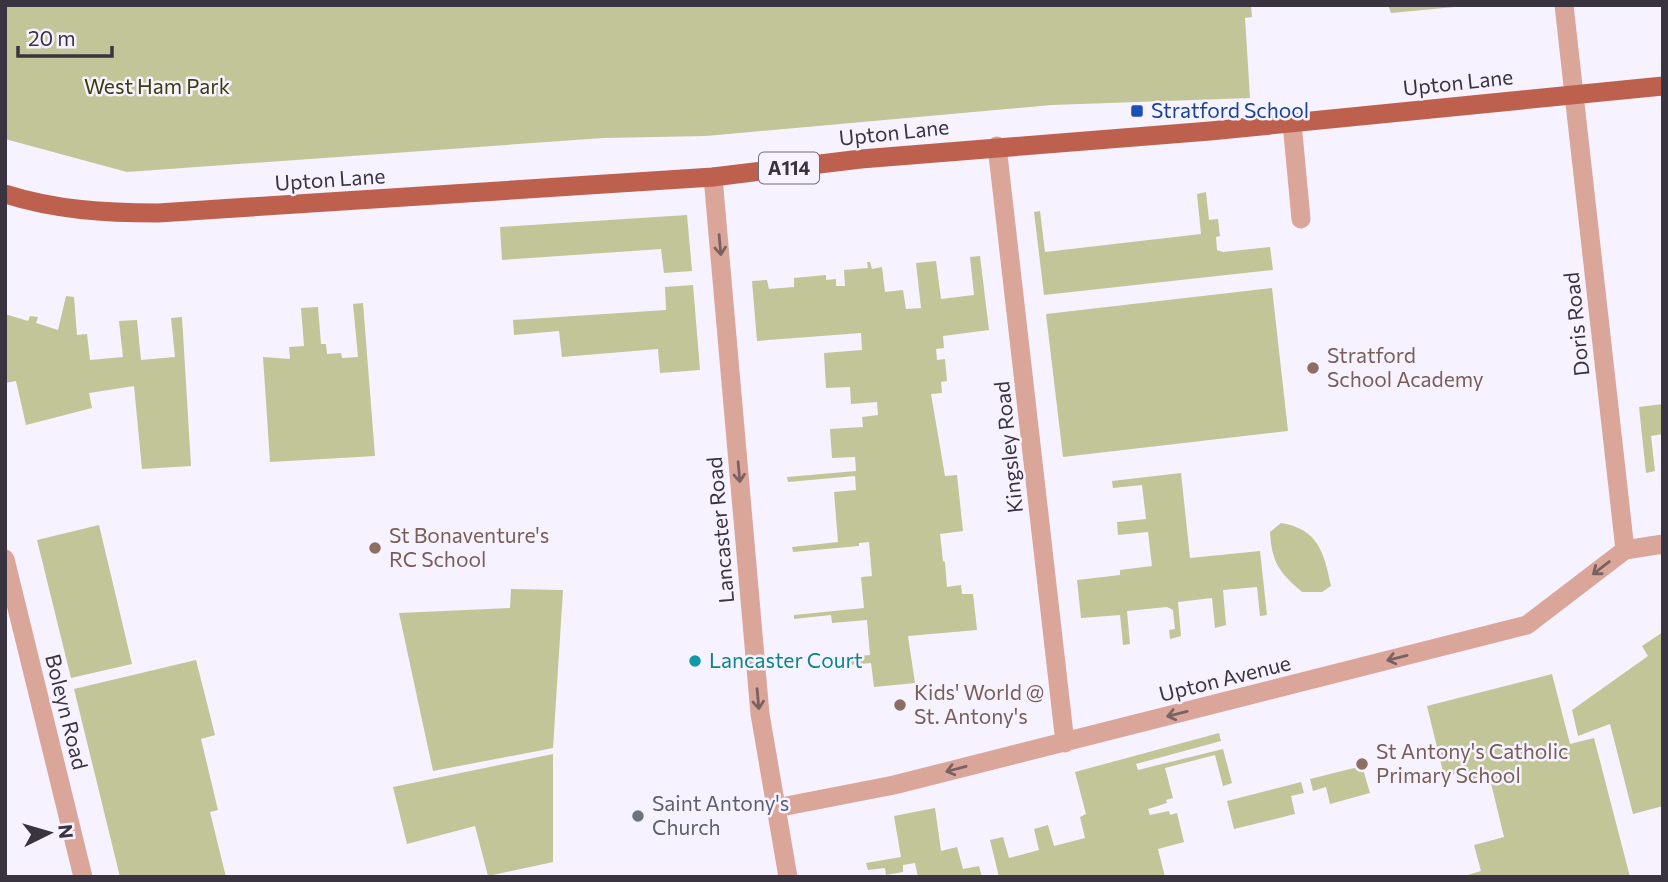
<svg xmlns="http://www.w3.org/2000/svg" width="1668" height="882" font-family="Commissioner,sans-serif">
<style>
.green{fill:#c1c597}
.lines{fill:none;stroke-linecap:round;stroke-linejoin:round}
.minor{stroke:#dba69a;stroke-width:19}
.primary{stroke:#bd614e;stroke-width:19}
.oneway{stroke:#7a6264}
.transit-dot{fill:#1a4fb4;stroke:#f7f2ff;stroke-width:2.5}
.education-dot{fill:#8d6e63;stroke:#f7f2ff;stroke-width:2.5}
.culture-dot{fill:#0f9aa8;stroke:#f7f2ff;stroke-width:2.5}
.worship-dot{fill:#6b7280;stroke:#f7f2ff;stroke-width:2.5}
.labels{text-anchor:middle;stroke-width:5;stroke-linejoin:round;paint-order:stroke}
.shield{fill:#f7f2ff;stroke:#726d79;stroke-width:2}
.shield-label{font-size:19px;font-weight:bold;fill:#393440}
.street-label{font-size:21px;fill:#393440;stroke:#f7f2ff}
.park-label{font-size:21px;fill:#3a3c0a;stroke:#f7f2ff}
.transit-label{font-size:21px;fill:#164399;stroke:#f7f2ff;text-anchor:start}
.education-label{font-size:21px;fill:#785e54;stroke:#f7f2ff;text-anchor:start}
.culture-label{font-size:21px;fill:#0d838f;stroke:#f7f2ff;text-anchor:start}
.worship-label{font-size:21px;fill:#5b616d;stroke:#f7f2ff;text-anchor:start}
</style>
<rect width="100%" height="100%" fill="#f7f2ff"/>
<path class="green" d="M 5,5 L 1251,5 L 1252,17 L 1245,18 L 1250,98 L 1052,105 L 706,136 L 603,138 L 127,172 L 5,139 Z
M 1388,5 L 1476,5 L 1391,13 Z
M 1206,192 L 1209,220 L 1218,219 L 1220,236 L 1216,237 L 1217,250 L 1223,252 L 1270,247 L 1273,270 L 1044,295 L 1034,212 L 1040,211 L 1045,252 L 1201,234 L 1197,194 Z
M 687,215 L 692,271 L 664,273 L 661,249 L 502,260 L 500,227 Z
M 980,256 L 989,330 L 943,336 L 944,348 L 936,349 L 937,360 L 945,359 L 947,381 L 941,382 L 942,393 L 931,394 L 945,476 L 957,475 L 963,531 L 940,534 L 943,561 L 945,562 L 947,587 L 961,585 L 962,594 L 973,594 L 977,630 L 908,636 L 915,683 L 874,687 L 871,663 L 837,666 L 836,658 L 870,655 L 867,620 L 832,623 L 831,615 L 794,619 L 794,615 L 864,608 L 861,577 L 872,576 L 869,542 L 859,543 L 859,546 L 793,552 L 792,547 L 838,542 L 834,492 L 856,490 L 855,476 L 788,482 L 787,477 L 856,471 L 855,457 L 832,458 L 830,429 L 863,427 L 862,417 L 878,415 L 877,402 L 851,404 L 850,387 L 826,388 L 824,353 L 862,350 L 861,333 L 757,341 L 752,281 L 767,280 L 769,289 L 794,287 L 794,278 L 826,275 L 826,280 L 836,279 L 836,286 L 845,286 L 844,270 L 868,268 L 867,262 L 870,262 L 872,269 L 882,267 L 885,292 L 903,290 L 906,309 L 921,308 L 916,263 L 936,261 L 941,299 L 974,295 L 970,257 Z
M 693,285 L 700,370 L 660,373 L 658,349 L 562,357 L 559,331 L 514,335 L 513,320 L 666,310 L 665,287 Z
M 1272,288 L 1288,431 L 1063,457 L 1046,314 Z
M 66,296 L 74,297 L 77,335 L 87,334 L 90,360 L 123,357 L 119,321 L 137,320 L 141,360 L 175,357 L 171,318 L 182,317 L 191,466 L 142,469 L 134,386 L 89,393 L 92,408 L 26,425 L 16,381 L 5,383 L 5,314 L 28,321 L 30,316 L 38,317 L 36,323 L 58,330 Z
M 363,303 L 375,456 L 270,462 L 263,357 L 290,359 L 289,347 L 304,346 L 301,308 L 318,307 L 321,344 L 326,344 L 327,354 L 341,353 L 342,358 L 358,357 L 353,304 Z
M 1663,404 L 1663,434 L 1651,436 L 1655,471 L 1646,473 L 1639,407 Z
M 1181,473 L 1190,558 L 1260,551 L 1267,615 L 1260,616 L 1257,587 L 1223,590 L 1226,625 L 1215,628 L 1212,598 L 1178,602 L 1181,636 L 1170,639 L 1169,630 L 1175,629 L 1173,610 L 1167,607 L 1127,611 L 1130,644 L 1123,645 L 1120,615 L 1081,618 L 1077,580 L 1120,575 L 1120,570 L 1152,566 L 1148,532 L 1118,535 L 1117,522 L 1146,519 L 1142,485 L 1113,488 L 1112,481 Z
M 1281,523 C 1318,529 1324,552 1331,586 L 1322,592 L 1302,592 C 1279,572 1272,563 1270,532 Z
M 99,525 L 132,664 L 71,678 L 37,540 Z
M 511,589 L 563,590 L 553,748 L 433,771 L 399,613 L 510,608 Z
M 1663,632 L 1663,806 L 1633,814 L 1610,724 L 1578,736 L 1572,710 L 1648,656 L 1642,646 Z
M 196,660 L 215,735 L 201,739 L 218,810 L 210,812 L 226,877 L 120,877 L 74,689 Z
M 1552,674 L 1570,744 L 1594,738 L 1630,877 L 1461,877 L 1481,871 L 1474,845 L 1504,837 L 1489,775 L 1458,783 L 1456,774 L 1444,776 L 1427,706 Z
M 1219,733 L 1221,741 L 1136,764 L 1138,770 L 1223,749 L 1232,783 L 1223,786 L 1215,755 L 1165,768 L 1173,798 L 1166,800 L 1167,803 L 1148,809 L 1150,815 L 1169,811 L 1170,815 L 1177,813 L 1184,842 L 1158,849 L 1165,877 L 999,877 L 990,840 L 1003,837 L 1009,858 L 1039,850 L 1034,829 L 1048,825 L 1054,846 L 1085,838 L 1080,817 L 1086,814 L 1075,772 Z
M 553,754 L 553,862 L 488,876 L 475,826 L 407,844 L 393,787 Z
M 1362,766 L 1370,793 L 1330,804 L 1326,787 L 1313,791 L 1310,779 Z
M 1301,782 L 1304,793 L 1291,796 L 1295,814 L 1234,829 L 1227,801 Z
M 935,808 L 941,851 L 957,847 L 963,869 L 979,866 L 982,877 L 918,877 L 915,863 L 903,865 L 903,872 L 886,875 L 885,868 L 868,870 L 866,863 L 901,857 L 894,816 Z"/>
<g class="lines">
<path class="minor" d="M 1564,5 L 1625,550
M 1292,123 L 1301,219
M 997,146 L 1065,743
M 713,177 L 760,714 L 788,877
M 5,559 L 83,877
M 776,808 L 894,785 L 1527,625 L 1625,550 L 1663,544"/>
<path class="primary" d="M 5,194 C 56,210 105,213 158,213 L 713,177 L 861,159 L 1210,131 L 1663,86"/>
</g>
<defs><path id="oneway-shaft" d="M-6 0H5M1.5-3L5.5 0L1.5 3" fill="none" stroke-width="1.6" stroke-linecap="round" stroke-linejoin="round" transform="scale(1.75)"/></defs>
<g class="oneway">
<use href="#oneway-shaft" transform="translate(720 245) rotate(85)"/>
<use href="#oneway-shaft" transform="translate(739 472) rotate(85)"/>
<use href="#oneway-shaft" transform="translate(1601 568) rotate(142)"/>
<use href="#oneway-shaft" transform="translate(1397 658) rotate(166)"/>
<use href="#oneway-shaft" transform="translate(758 699) rotate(85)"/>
<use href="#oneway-shaft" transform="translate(1177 714) rotate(166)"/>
<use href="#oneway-shaft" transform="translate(956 769) rotate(165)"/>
</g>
<rect class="transit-dot" x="1130" y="104" width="14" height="14" rx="3.5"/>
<g class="education-dot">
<circle cx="1313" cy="368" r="7"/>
<circle cx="375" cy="548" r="7"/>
<circle cx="900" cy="705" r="7"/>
<circle cx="1362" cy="764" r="7"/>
</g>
<circle class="culture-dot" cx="695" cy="661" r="7"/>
<circle class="worship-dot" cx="638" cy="816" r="7"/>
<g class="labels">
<rect class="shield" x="759" y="152.5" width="60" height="31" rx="5"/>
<g class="shield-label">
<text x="789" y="175">A114</text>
</g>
<g class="street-label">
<text transform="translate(1458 83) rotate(-6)" y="7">Upton Lane</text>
<text transform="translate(894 133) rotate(-6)" y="7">Upton Lane</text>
<text transform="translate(330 180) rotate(-4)" y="7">Upton Lane</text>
<text transform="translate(1577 324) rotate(-96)" y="7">Doris Road</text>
<text transform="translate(1009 447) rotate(-96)" y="7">Kingsley Road</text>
<text transform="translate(721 530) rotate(-95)" y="7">Lancaster Road</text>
<text transform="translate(1225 679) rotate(-14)" y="7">Upton Avenue</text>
<text transform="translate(66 712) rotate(76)" y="7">Boleyn Road</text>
</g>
<g class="park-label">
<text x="157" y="94">West Ham Park</text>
</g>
<g class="transit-label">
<text x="1151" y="118">Stratford School</text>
</g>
<g class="education-label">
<text x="1327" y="363">Stratford<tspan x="1327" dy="24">School Academy</tspan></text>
<text x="389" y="543">St Bonaventure's<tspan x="389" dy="24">RC School</tspan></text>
<text x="914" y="700">Kids' World @<tspan x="914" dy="24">St. Antony's</tspan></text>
<text x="1376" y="759">St Antony's Catholic<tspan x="1376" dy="24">Primary School</tspan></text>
</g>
<g class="culture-label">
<text x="709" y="668">Lancaster Court</text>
</g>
<g class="worship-label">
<text x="652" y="811">Saint Antony's<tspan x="652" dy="24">Church</tspan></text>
</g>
</g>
<rect width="1668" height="882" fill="none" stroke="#393440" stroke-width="14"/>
<g transform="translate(49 833) rotate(85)" stroke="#f7f2ff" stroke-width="5" paint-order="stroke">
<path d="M0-5L12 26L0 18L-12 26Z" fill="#393440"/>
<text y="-10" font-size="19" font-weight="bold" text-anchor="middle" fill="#393440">N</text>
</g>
<path d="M18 46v10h94v-10" fill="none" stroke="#393440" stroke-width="3.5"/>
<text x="28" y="46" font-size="21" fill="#393440" stroke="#f7f2ff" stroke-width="5" paint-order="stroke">20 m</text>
</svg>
